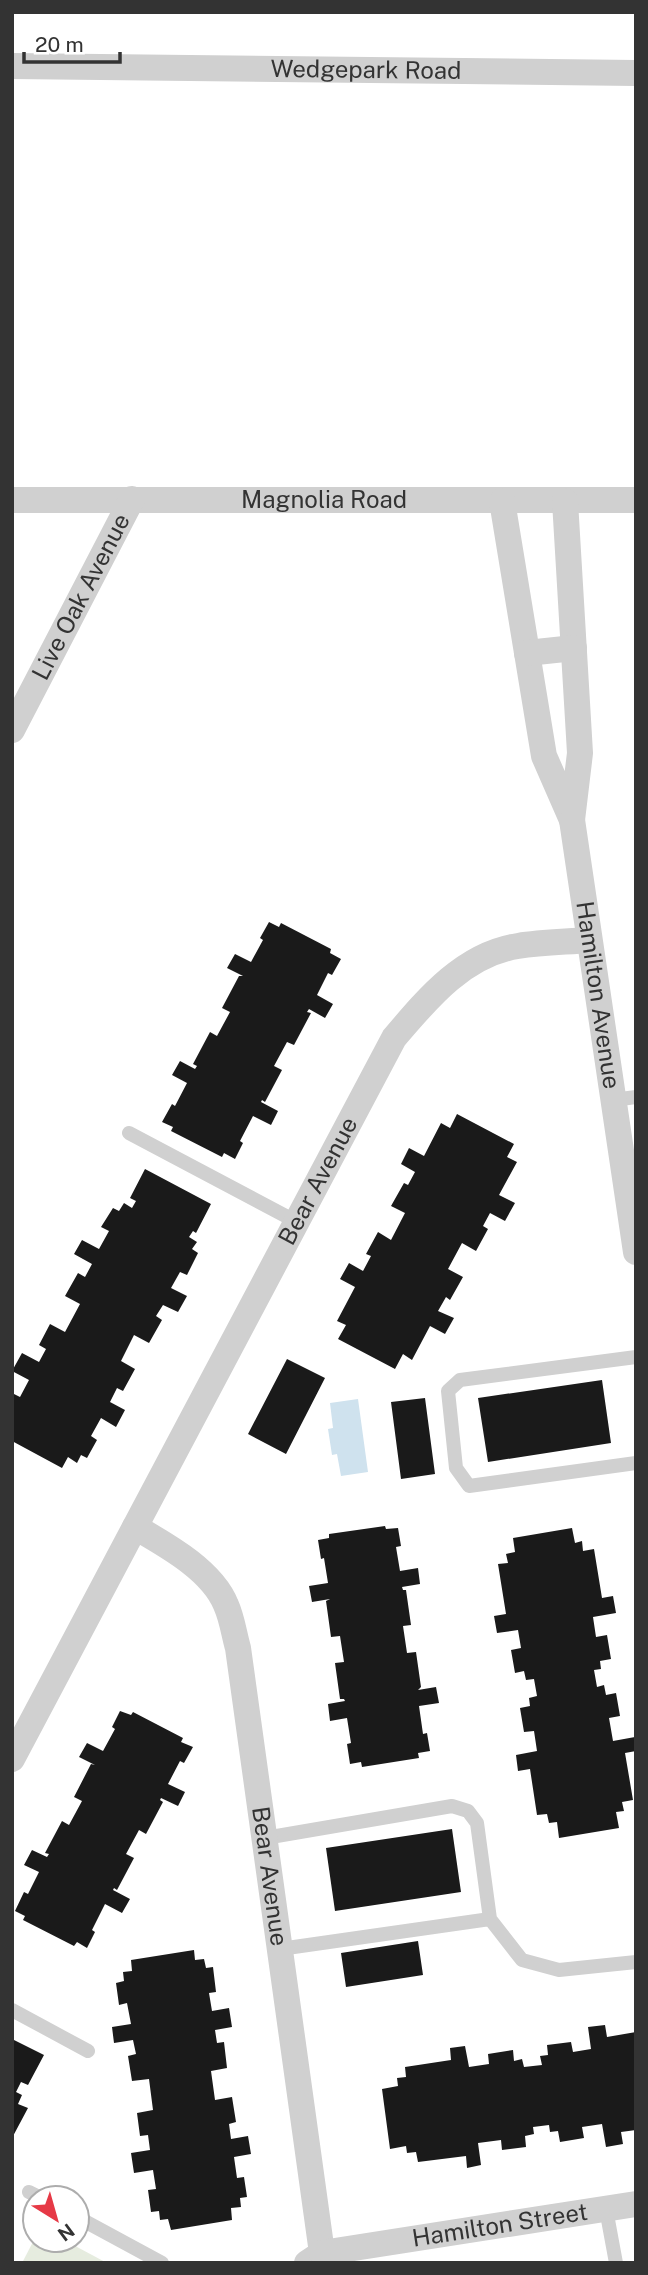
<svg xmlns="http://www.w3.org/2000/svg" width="648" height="2275" font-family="'Public Sans',sans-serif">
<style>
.green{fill:#e6ecdf}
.water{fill:#cfe2ee}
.building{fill:#1a1a1a}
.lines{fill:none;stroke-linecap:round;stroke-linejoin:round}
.lane{stroke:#d0d0d0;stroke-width:14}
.street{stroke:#d0d0d0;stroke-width:26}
.labels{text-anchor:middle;stroke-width:7;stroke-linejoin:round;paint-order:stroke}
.street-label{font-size:24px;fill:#333;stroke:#fff}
</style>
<rect width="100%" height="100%" fill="#fff"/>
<path class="green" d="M 35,2238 L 64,2240 L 107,2263 L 22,2263 Z"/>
<path class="water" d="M 358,1399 L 368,1472 L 341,1476 L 337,1454 L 332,1455 L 328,1429 L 333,1428 L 330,1403 Z"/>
<path class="building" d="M 269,922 L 279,927 L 281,923 L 331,949 L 330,953 L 341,959 L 332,975 L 328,973 L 317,995 L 333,1004 L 325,1018 L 309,1009 L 307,1012 L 311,1013 L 294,1045 L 287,1042 L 274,1066 L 282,1070 L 265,1102 L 262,1100 L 261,1102 L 278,1111 L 271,1125 L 253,1116 L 240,1141 L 243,1143 L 235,1159 L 224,1153 L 222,1157 L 171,1131 L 173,1127 L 162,1122 L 172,1104 L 175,1106 L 187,1083 L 172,1075 L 180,1061 L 195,1069 L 197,1066 L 193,1064 L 210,1032 L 217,1036 L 230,1012 L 222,1008 L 239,976 L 243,976 L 227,968 L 235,954 L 251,962 L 263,940 L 260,938 Z
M 457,1114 L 514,1144 L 507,1157 L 517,1162 L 499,1195 L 515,1203 L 505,1221 L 490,1213 L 483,1226 L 488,1229 L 476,1251 L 462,1243 L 448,1269 L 463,1277 L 450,1300 L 446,1297 L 438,1311 L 454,1318 L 445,1334 L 430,1326 L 412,1360 L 403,1354 L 395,1369 L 338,1339 L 346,1325 L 337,1321 L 355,1287 L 340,1279 L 349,1263 L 363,1271 L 371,1256 L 366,1254 L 378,1232 L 391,1240 L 405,1213 L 391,1206 L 404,1183 L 408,1185 L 415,1172 L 401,1164 L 409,1148 L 424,1156 L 441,1123 L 450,1128 Z
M 145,1169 L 211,1204 L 196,1233 L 193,1231 L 189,1237 L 197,1242 L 192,1249 L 198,1253 L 187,1275 L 180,1272 L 171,1288 L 187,1296 L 178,1312 L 163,1305 L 156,1316 L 162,1320 L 149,1343 L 134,1335 L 121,1361 L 135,1369 L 123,1391 L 117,1388 L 110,1402 L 125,1410 L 116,1427 L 101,1418 L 91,1436 L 97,1440 L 87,1458 L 81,1455 L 77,1463 L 68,1457 L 62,1468 L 12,1441 L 12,1393 L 20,1397 L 29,1380 L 12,1371 L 22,1353 L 39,1362 L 46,1349 L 39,1345 L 50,1324 L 65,1332 L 80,1304 L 65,1296 L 78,1273 L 85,1277 L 92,1264 L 74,1254 L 82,1240 L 99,1249 L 109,1231 L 101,1227 L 113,1208 L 119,1211 L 124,1203 L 132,1208 L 136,1201 L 130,1198 Z
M 287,1359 L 325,1378 L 286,1454 L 248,1434 Z
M 602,1380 L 611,1443 L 488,1462 L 478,1398 Z
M 425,1398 L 435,1474 L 401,1479 L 391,1402 Z
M 385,1526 L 386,1529 L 398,1528 L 401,1546 L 396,1547 L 400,1571 L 418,1568 L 420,1584 L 402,1587 L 403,1590 L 406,1590 L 411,1625 L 403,1626 L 407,1653 L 416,1652 L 421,1687 L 418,1690 L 436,1687 L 439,1703 L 419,1706 L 423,1734 L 427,1733 L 430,1751 L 418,1753 L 419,1758 L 362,1767 L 361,1762 L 350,1764 L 347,1744 L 351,1743 L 347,1718 L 330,1721 L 328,1704 L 345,1701 L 344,1699 L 340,1699 L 335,1663 L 344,1662 L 340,1636 L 331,1637 L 326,1601 L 330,1599 L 312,1602 L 309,1586 L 328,1583 L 324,1558 L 321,1559 L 318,1540 L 329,1538 L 329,1534 Z
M 572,1528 L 575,1543 L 582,1541 L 583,1551 L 594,1549 L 602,1598 L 613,1596 L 616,1613 L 593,1617 L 596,1637 L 607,1635 L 611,1659 L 600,1661 L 601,1669 L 594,1670 L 597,1687 L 604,1685 L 606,1695 L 616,1693 L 620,1716 L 609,1718 L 613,1741 L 635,1737 L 636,1751 L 625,1753 L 633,1800 L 622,1802 L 624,1811 L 616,1812 L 619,1828 L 559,1838 L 557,1822 L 549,1823 L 547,1814 L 537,1815 L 530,1769 L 518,1771 L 516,1755 L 537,1751 L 534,1731 L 524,1732 L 520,1708 L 530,1706 L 529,1698 L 537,1696 L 534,1679 L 526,1680 L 524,1671 L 515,1673 L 511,1650 L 521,1648 L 518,1630 L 497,1633 L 494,1616 L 506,1614 L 498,1564 L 508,1563 L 506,1554 L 515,1552 L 513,1538 Z
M 120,1711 L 131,1715 L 133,1712 L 183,1738 L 181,1742 L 193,1747 L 184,1763 L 180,1761 L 168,1784 L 185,1792 L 178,1806 L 161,1798 L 160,1800 L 163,1802 L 146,1834 L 139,1830 L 126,1854 L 134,1858 L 117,1890 L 114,1888 L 113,1890 L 130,1899 L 122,1913 L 105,1904 L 92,1930 L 95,1932 L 87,1948 L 77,1942 L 74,1946 L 23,1920 L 25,1916 L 15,1911 L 24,1892 L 28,1894 L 39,1872 L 24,1865 L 32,1850 L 47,1857 L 49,1854 L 45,1853 L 62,1821 L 69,1825 L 82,1801 L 74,1797 L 91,1764 L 95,1765 L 79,1757 L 87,1743 L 103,1751 L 115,1729 L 112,1727 Z
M 452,1829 L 461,1892 L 335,1911 L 326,1848 Z
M 418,1941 L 423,1975 L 346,1987 L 341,1953 Z
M 194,1950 L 195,1960 L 204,1959 L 206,1968 L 213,1967 L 216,1992 L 209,1993 L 212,2011 L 229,2008 L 232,2027 L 215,2030 L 217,2043 L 224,2042 L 227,2068 L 211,2071 L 215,2100 L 232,2097 L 236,2122 L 229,2124 L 231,2139 L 248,2136 L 251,2154 L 234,2157 L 237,2178 L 244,2177 L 247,2197 L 240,2198 L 241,2207 L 231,2208 L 232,2220 L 171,2230 L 168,2219 L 160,2220 L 159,2211 L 151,2212 L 148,2190 L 156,2189 L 153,2170 L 134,2173 L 131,2153 L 150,2150 L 148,2135 L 140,2136 L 137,2113 L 153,2110 L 149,2079 L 132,2081 L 128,2056 L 136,2054 L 133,2040 L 114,2043 L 112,2027 L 131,2024 L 127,2003 L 119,2005 L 116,1983 L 124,1981 L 123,1972 L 132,1971 L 131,1960 Z
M 605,2025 L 607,2037 L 636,2032 L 636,2130 L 621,2132 L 623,2144 L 606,2147 L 602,2124 L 582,2127 L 584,2138 L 560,2142 L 558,2131 L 550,2132 L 549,2125 L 533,2127 L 534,2134 L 525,2136 L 526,2147 L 502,2150 L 501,2140 L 478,2143 L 481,2165 L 467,2168 L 466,2156 L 418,2162 L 416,2152 L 407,2153 L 406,2146 L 390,2149 L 382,2089 L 398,2086 L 397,2078 L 406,2077 L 405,2067 L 451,2060 L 450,2048 L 465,2046 L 469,2067 L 489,2064 L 488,2054 L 513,2050 L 514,2061 L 522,2059 L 524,2067 L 542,2065 L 540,2056 L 548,2055 L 547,2045 L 571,2042 L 573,2052 L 591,2049 L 588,2027 Z
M 12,2039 L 44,2055 L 28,2085 L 21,2082 L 16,2092 L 22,2095 L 18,2104 L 28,2108 L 12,2138 Z"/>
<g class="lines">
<path class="lane" d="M 613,1100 L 636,1097
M 129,1133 L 297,1222
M 636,1357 L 460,1380 L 448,1391 L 456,1468 L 469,1486 L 636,1463
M 265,1838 L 452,1806 L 468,1811 L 477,1823 L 490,1919 L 522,1960 L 559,1970 L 636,1962
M 280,1949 L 490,1919
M 12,2010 L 88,2051
M 29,2192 L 41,2198
M 606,2209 L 616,2263
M 77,2217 L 162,2263"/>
<g class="street">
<path id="s1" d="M 12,66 L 636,73"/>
<path id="s2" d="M 12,500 L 636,500"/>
<path d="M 502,501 L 544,756 L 572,820 L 580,753 L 565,501"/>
<path d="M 527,653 L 574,648"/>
<path id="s3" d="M 12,730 L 132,499"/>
<path id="s4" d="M 572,820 L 636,1252"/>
<path id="s5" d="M 135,1527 C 166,1545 212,1570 226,1605 C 232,1618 234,1634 238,1648 L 322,2253 L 307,2263"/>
<path id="s6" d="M 12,1759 L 394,1038 C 427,999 464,954 518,946 C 542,942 566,942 589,940"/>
<path id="s7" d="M 322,2253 L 636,2204"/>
</g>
</g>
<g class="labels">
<g class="street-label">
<text dy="8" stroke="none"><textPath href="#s1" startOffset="354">Wedgepark Road</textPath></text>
<text dy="8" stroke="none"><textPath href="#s2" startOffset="312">Magnolia Road</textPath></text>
<text dy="8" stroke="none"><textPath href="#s3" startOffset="150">Live Oak Avenue</textPath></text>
<text dy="8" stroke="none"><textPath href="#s4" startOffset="177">Hamilton Avenue</textPath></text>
<text dy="8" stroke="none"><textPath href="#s6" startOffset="654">Bear Avenue</textPath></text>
<text dy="8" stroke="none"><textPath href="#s5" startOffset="397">Bear Avenue</textPath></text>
<text dy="8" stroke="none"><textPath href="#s7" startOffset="180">Hamilton Street</textPath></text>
</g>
</g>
<rect width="648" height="2275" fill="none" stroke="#333333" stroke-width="28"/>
<g transform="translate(56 2219) rotate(143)"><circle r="33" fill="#ffffff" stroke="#adadad" stroke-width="2"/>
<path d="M0-5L12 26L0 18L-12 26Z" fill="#e63946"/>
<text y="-10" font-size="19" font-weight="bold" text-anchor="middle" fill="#333333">N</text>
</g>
<path d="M24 52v10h96v-10" fill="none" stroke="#333333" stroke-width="3.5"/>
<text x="35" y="52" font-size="21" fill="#333333" stroke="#ffffff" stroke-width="5" paint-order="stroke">20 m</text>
</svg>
